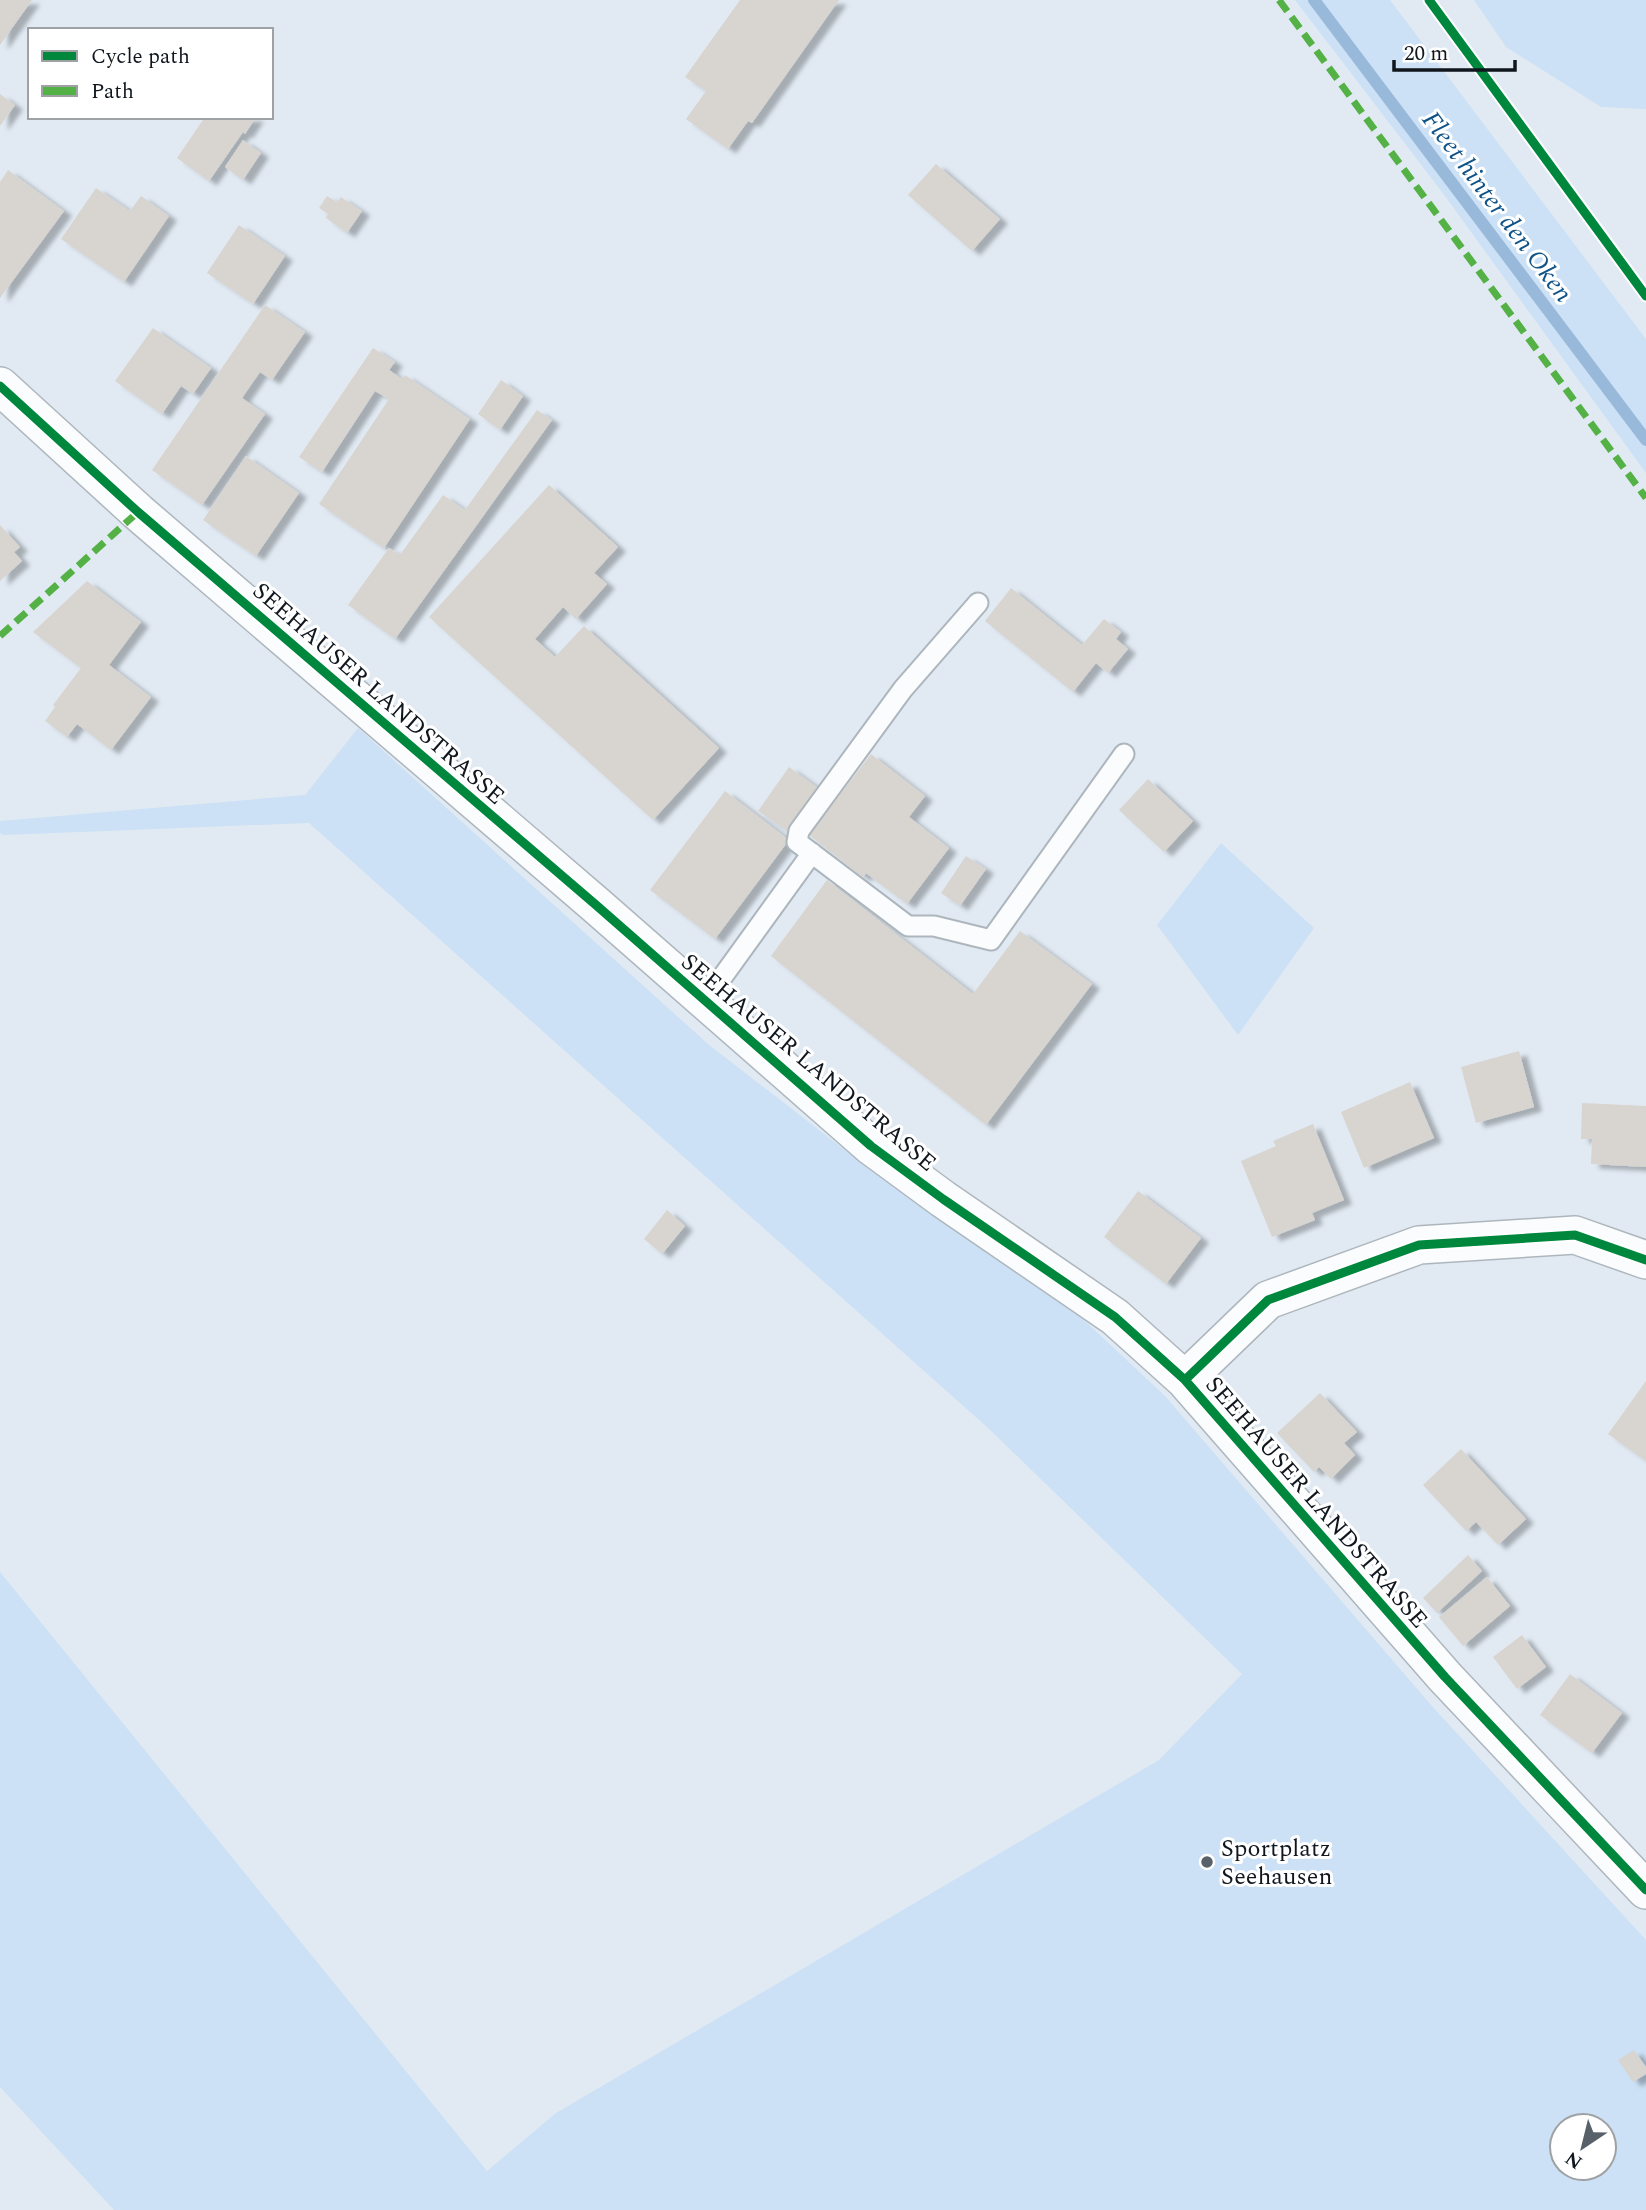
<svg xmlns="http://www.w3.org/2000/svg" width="1646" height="2210" font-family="Spectral,serif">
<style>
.green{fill:#cce1f5;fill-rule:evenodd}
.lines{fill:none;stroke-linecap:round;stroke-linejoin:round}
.stream{stroke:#98b9da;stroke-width:12}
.building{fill:#d8d4cf;filter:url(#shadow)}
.lane-casing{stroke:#aeb6bd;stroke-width:23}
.street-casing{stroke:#aeb6bd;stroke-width:40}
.lane{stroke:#fafcfd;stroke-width:19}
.street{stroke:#fafcfd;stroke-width:37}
.quiet{stroke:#54b145;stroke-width:7;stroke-dasharray:14 7;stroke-linecap:butt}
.cycleway-casing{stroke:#fff;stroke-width:13}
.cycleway{stroke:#00873e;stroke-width:9}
.poi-dot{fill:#586069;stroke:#fff;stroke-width:2.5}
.labels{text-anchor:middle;stroke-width:6;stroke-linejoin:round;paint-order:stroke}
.street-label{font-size:24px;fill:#0f161e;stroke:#fff}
.poi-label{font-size:24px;fill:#0f161e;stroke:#fff;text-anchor:start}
.water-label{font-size:26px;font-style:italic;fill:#0f5389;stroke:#fff}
</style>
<defs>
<filter id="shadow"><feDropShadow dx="8" dy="4.5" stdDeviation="2" flood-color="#0004"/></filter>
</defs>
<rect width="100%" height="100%" fill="#e1eaf3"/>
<path class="green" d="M 1295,0 L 1390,0 L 1646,339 L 1646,473 L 1442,192 Z
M 1474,0 L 1646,0 L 1646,109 L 1601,107 L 1506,47 Z
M 358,728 L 708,1044 L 850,1154 L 1084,1320 L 1165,1396 L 1431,1705 L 1646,1940 L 1646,2210 L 114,2210 L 0,2087 L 0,1572 L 487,2171 L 556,2113 L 1159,1760 L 1242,1674 L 988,1428 L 309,823 L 4,835 L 0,833 L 0,821 L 305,795 ZM 1562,2126 L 1604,2126 L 1604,2168 L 1562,2168 Z
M 1221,843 L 1314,928 L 1238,1035 L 1157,925 Z"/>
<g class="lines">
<path class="stream" d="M 1314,0 L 1646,440"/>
</g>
<path class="building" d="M 0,0 L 32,0 L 0,45 Z
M 740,0 L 839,0 L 752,123 L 748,121 L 728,149 L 686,119 L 706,91 L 685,77 Z
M 0,94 L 15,105 L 0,126 Z
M 205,117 L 256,117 L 245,134 L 243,132 L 209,181 L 177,158 Z
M 243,140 L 261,153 L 243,180 L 225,167 Z
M 936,164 L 1000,219 L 972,251 L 908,195 Z
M 8,170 L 64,211 L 0,298 L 0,182 Z
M 96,188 L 130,211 L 141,196 L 169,216 L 124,282 L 61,239 Z
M 327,196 L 337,202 L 341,197 L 362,211 L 347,233 L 326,218 L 328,214 L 319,208 Z
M 239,225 L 285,256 L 253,304 L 207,273 Z
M 265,305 L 305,332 L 272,380 L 260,372 L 242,398 L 265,414 L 202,505 L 152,470 Z
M 153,328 L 211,368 L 193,394 L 181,386 L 162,414 L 115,381 Z
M 373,348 L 395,362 L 389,370 L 402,379 L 405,375 L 470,419 L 384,548 L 319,504 L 389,399 L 375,391 L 322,472 L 299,457 Z
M 501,380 L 523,396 L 500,430 L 478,414 Z
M 537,410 L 552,420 L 395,639 L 348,605 L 389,548 L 400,555 L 443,495 L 465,510 Z
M 246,456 L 299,493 L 256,556 L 203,520 Z
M 549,485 L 618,547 L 594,573 L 607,584 L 576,619 L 563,607 L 535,639 L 555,657 L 584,626 L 719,748 L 653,820 L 429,617 Z
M 0,525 L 20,547 L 14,552 L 22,561 L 0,581 Z
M 87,581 L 141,622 L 109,665 L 151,697 L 111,750 L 77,724 L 67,737 L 45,721 L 55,707 L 53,705 L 81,668 L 33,632 Z
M 1011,588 L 1082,645 L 1104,619 L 1121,632 L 1116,639 L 1128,649 L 1108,673 L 1096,663 L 1073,692 L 985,621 Z
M 871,754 L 925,796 L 909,817 L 949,848 L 907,904 L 866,873 L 863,877 L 809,835 Z
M 789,767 L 818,788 L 787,831 L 758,811 Z
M 1148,779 L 1193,821 L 1164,852 L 1119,810 Z
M 725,791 L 789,840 L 715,939 L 650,890 Z
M 966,856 L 986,869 L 960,906 L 941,893 Z
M 827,880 L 973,994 L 1020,931 L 1092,984 L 986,1125 L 771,956 Z
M 1519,1051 L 1534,1107 L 1476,1123 L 1461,1067 Z
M 1410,1082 L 1434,1138 L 1364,1168 L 1341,1112 Z
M 1582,1103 L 1646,1106 L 1646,1167 L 1591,1164 L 1592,1139 L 1581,1139 Z
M 1313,1124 L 1344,1200 L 1312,1213 L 1315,1220 L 1272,1237 L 1241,1161 L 1276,1146 L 1273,1141 Z
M 1138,1191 L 1201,1238 L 1166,1284 L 1104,1237 Z
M 667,1210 L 685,1226 L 662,1254 L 644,1239 Z
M 1646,1381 L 1646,1461 L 1608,1434 Z
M 1320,1393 L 1357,1432 L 1344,1443 L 1355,1455 L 1331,1479 L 1319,1467 L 1314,1472 L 1277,1433 Z
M 1461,1449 L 1526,1519 L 1498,1545 L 1476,1522 L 1466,1531 L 1423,1485 Z
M 1468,1555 L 1482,1571 L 1437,1613 L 1423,1598 Z
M 1487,1577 L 1510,1606 L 1463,1646 L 1439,1617 Z
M 1522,1635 L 1546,1667 L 1517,1689 L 1493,1657 Z
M 1570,1674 L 1622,1713 L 1592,1753 L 1540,1715 Z
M 1634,2050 L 1646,2067 L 1646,2074 L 1633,2082 L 1618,2060 Z"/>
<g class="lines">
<g class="lane-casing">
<path id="lane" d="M 978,603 L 903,689 L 799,831 L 797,842 L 908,926 L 934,926 L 991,940 L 1124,754
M 705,1001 L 812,853"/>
</g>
<g class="street-casing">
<path id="street" d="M 0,386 L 138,512 L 596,905 L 871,1146 L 943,1199 L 1115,1317 L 1185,1380 L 1445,1677 L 1646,1890
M 1185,1380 L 1268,1300 L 1419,1245 L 1575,1235 L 1646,1260"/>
</g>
<use href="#lane" class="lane"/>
<use href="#street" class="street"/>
<path class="quiet" d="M 1279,0 L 1646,498
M 0,636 L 138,512"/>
<g class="cycleway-casing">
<path id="cycleway" d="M 1429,0 L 1646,296
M 0,386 L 138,512 L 596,905 L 871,1146 L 943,1199 L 1115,1317 L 1185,1380 L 1445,1677 L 1646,1890
M 1185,1380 L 1268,1300 L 1419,1245 L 1575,1235 L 1646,1260"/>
</g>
<use href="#cycleway" class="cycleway"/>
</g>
<circle class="poi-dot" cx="1207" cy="1862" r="7"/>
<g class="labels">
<g class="street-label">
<text transform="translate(379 693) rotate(41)" y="8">SEEHAUSER LANDSTRASSE</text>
<text transform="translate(809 1062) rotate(40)" y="8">SEEHAUSER LANDSTRASSE</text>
<text transform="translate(1317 1502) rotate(49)" y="8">SEEHAUSER LANDSTRASSE</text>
</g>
<g class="poi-label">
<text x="1221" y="1856">Sportplatz<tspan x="1221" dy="28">Seehausen</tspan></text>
</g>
<g class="water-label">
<text transform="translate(1498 206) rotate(53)" y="9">Fleet hinter den Oken</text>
</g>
</g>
<rect x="28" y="28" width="245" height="91" fill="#ffffff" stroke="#9fa2a5" stroke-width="2"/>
<rect x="42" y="51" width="35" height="10" fill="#00873e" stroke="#9fa2a5" stroke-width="2"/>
<text x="91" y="63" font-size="21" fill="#0f161e">Cycle path</text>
<rect x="42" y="86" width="35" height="10" fill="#54b145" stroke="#9fa2a5" stroke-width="2"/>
<text x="91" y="98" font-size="21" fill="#0f161e">Path</text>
<g transform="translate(1583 2147) rotate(215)"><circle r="33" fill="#ffffff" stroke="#9fa2a5" stroke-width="2"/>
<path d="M0-5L12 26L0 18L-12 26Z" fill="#586069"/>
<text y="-10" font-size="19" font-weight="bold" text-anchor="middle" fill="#0f161e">N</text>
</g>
<path d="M1394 60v10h121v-10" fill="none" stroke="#0f161e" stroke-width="3.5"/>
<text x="1404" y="60" font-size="21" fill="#0f161e" stroke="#ffffff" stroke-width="5" paint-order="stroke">20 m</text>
</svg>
